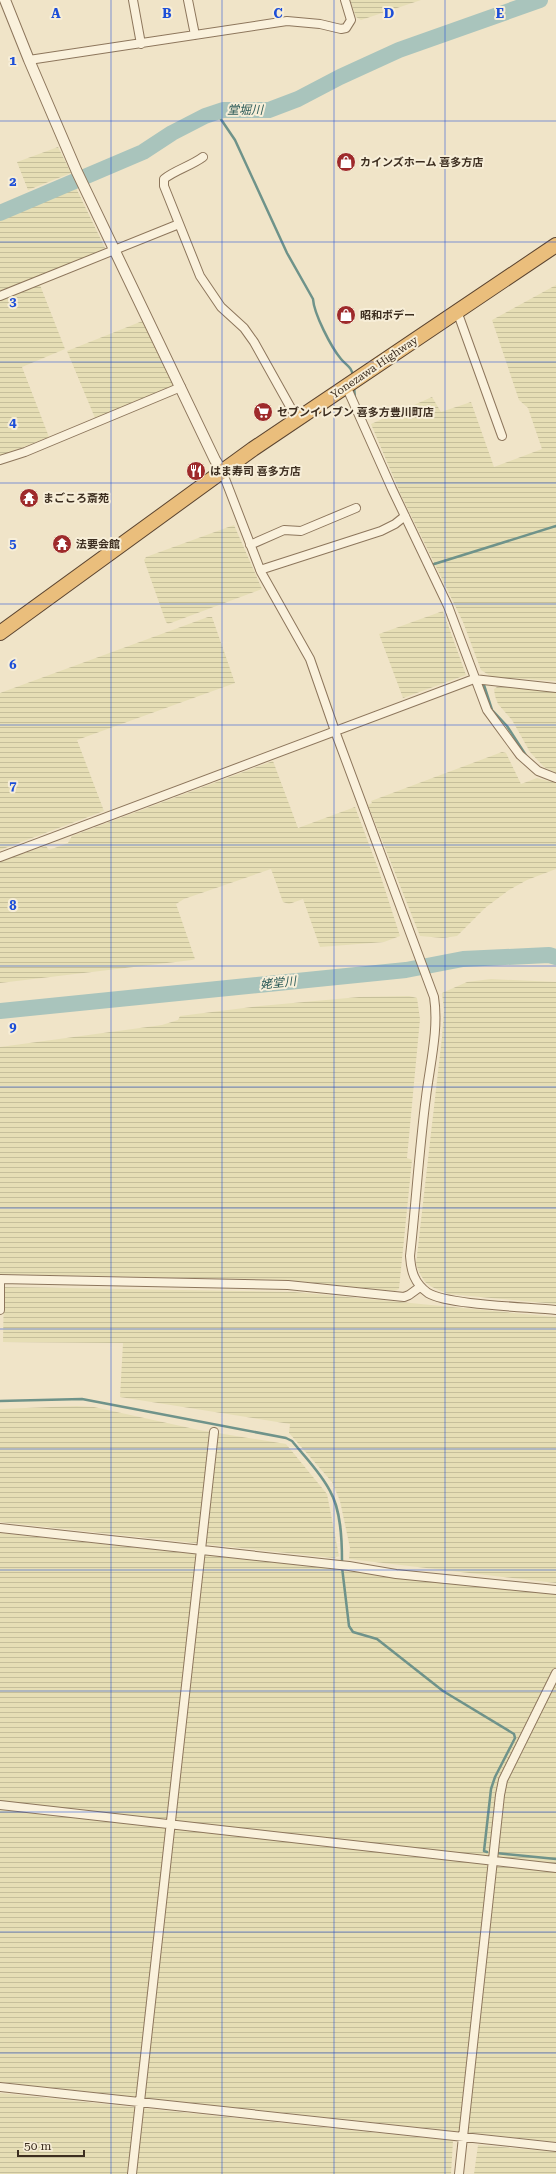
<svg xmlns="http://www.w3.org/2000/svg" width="556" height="2174" font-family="'Roboto Serif','Noto Sans JP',serif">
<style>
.farmland{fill:url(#farmland-rules)}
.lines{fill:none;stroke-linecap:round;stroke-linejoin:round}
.stream{stroke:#6f938a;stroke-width:2.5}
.river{stroke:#a9c4bc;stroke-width:16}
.minor-casing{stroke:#8d765c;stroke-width:10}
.tertiary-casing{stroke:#8d765c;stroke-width:12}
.trunk-casing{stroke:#5b4430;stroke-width:16}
.minor{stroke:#faf1dc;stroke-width:8}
.tertiary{stroke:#faf1dc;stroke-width:10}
.trunk{stroke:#eabe7c;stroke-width:14}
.grid{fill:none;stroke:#1d4ed8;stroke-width:1;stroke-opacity:0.55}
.labels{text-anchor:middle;stroke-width:4;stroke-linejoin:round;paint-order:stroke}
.poi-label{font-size:11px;font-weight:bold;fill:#3d2e20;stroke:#f7eed8;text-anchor:start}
.street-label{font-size:11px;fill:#3d2e20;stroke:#f7eed8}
.water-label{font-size:12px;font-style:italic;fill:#2f5d5a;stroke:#f7eed8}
.grid-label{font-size:13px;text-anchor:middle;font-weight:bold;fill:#1d4ed8;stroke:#f7eed8;stroke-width:4;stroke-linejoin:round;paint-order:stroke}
</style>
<defs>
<pattern id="farmland-rules" width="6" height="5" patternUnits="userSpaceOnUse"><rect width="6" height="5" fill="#e6deb5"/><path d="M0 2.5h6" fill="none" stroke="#c6bf9b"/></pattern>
</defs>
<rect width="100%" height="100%" fill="#f0e4c8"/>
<path class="farmland" d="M 350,0 L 421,0 L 361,20 L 356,17 Z
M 58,147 L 71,173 L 28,190 L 17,162 Z
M 73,188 L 76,188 L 106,250 L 0,292 L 0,218 Z
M 36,284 L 40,285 L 65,349 L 22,367 L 49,437 L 0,456 L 0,299 Z
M 556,285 L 556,681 L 492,677 L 481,670 L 463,622 L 401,495 L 371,424 L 432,397 L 441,412 L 471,402 L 494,467 L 542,449 L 528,408 L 519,400 L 492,320 Z
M 145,320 L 174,385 L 95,418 L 67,351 Z
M 234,525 L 262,589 L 168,624 L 166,622 L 144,560 L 146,557 Z
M 443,611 L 466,675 L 403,698 L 379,634 Z
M 208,617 L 212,617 L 235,683 L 77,740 L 104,811 L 0,850 L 0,693 Z
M 497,687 L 556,689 L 556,773 L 544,767 L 530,752 L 512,720 L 498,704 L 495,696 L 494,689 Z
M 502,752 L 506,753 L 521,784 L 537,778 L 556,783 L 556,869 L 527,880 L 509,890 L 485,908 L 457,936 L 443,938 L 420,936 L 368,805 L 372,803 L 371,801 Z
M 273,761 L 298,828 L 355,807 L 379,871 L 400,936 L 384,942 L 320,947 L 303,899 L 289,904 L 283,902 L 271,869 L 184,899 L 176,904 L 195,959 L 192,960 L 0,983 L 0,861 L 46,846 L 49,850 L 68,843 L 72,836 Z
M 491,979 L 556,982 L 556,1304 L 448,1294 L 432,1287 L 425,1282 L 419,1272 L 416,1264 L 442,1037 L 444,1010 L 442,993 L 467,982 Z
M 409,996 L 417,998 L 420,1019 L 407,1158 L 412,1160 L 399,1289 L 395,1291 L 286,1280 L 0,1274 L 0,1047 L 162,1025 L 178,1020 L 180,1016 L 260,1006 L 359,997 Z
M 4,1287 L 295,1292 L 556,1317 L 556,1583 L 349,1559 L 350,1548 L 340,1501 L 332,1482 L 289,1433 L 290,1424 L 120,1397 L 123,1343 L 3,1342 Z
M 77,1406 L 94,1407 L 199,1430 L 286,1444 L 327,1494 L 339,1556 L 334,1558 L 0,1522 L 0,1409 Z
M 0,1533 L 556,1593 L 556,2142 L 0,2082 Z
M 0,2093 L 453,2141 L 451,2174 L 0,2174 Z
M 478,2145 L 556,2152 L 556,2174 L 474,2174 Z"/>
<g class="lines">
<path class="stream" d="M 216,112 L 235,140 L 287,253 L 313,299 C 314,314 331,347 341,359 C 346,365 352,367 353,376
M 354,387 L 355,398
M 431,565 L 556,526
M 483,682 L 492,710 L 507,726 L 527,757
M 0,1401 L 82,1399 L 286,1438 L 292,1441 C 305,1457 321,1473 330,1491 C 341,1510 342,1539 342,1561
M 342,1567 L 349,1626 L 353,1632 L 377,1639 L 443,1691 L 514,1734 L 515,1738 L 495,1777 L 491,1789 L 484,1851 L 487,1852
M 496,1853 L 556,1859"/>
<path class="river" d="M 0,213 L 143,152 L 172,133 L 205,116 L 223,110 L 269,110 L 298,99 L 340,77 L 399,50 L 540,0
M 0,1011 L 406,970 L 463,959 L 549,955 L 556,957"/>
<g class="minor-casing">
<path id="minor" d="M 133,0 L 141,44
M 188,0 L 195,35
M 29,60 L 287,21 L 320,24 L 341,29 L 346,28 L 351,20 L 345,0
M 203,157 C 191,166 175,170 164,179 L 164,186 L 200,276 L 221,307 L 244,328 L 254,342 L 297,419
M 0,296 L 179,224
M 457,311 L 502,436
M 346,386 L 392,489 L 448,606 L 487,710 L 520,755 L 538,771 L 556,778
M 0,460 L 25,452 L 181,387
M 222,471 L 261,572 L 310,659 L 335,731 L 434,997 C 439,1029 430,1064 426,1097 C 419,1150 416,1203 410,1256 C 411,1271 414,1283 428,1293 C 447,1305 529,1307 556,1310
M 250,545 L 284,530 L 301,531 L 356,508
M 260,570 L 381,531 L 395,524 L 405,516
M 0,857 L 474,679 L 556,688
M 0,1279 L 288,1285 L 404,1297 L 409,1295 L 420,1287
M 0,1310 L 0,1279
M 0,1528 L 349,1566 L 396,1574 L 556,1590
M 0,1805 L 556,1868
M 0,2087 L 556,2147
M 132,2174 L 214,1432
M 459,2174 L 500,1795 L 503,1780 L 556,1673"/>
</g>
<g class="tertiary-casing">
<path id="tertiary" d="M 5,0 L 29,60 L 77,172 L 215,460 L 222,471"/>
</g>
<g class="trunk-casing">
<path id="trunk" d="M 0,633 L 253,449 L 556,245"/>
</g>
<use href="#minor" class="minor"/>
<use href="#tertiary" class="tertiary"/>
<use href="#trunk" class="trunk"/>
</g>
<path class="grid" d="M 111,0 L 111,2174M 222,0 L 222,2174M 334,0 L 334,2174M 445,0 L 445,2174M 0,121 L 556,121M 0,242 L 556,242M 0,362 L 556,362M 0,483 L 556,483M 0,604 L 556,604M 0,725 L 556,725M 0,845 L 556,845M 0,966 L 556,966M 0,1087 L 556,1087M 0,1208 L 556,1208M 0,1329 L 556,1329M 0,1449 L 556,1449M 0,1570 L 556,1570M 0,1691 L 556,1691M 0,1812 L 556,1812M 0,1932 L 556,1932M 0,2053 L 556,2053"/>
<defs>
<g id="shop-disc" transform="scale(1)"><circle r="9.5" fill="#9e2a2b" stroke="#f7eed8"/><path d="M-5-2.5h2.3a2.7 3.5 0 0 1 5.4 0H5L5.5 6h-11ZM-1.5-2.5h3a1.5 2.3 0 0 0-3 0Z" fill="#fff"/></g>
<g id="supermarket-disc" transform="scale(1)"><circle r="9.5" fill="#9e2a2b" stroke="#f7eed8"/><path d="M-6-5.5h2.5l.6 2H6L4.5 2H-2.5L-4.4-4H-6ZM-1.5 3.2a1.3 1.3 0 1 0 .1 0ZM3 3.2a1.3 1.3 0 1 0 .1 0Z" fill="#fff"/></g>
<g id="restaurant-disc" transform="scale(1)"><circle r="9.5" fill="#9e2a2b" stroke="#f7eed8"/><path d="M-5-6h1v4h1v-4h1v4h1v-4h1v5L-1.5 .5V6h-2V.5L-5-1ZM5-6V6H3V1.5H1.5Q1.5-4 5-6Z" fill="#fff"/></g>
<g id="temple-disc" transform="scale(1)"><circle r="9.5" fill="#9e2a2b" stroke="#f7eed8"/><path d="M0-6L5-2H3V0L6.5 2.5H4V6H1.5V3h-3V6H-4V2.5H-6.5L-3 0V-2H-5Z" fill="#fff"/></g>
</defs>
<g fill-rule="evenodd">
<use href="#shop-disc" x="346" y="162"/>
<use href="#shop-disc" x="346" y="315"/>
<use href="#supermarket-disc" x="263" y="412"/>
<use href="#restaurant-disc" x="196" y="471"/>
<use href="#temple-disc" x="29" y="498"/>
<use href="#temple-disc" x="62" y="544"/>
</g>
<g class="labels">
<g class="poi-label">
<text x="360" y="166">カインズホーム 喜多方店</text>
<text x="360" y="319">昭和ボデー</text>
<text x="277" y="416">セブンイレブン 喜多方豊川町店</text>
<text x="210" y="475">はま寿司 喜多方店</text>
<text x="43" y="502">まごころ斎苑</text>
<text x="76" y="548">法要会館</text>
</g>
<g class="street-label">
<text transform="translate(374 367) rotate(-34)" y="4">Yonezawa Highway</text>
</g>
<g class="water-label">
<text x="245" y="114">堂堀川</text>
<text transform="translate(278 983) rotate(-6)" y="4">姥堂川</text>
</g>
</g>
<g class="grid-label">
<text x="56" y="18">A</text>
<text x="167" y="18">B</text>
<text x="278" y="18">C</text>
<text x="389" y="18">D</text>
<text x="500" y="18">E</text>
<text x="13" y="65">1</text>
<text x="13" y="186">2</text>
<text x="13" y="306">3</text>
<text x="13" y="427">4</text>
<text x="13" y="548">5</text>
<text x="13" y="669">6</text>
<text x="13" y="790">7</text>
<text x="13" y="910">8</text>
<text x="13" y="1031">9</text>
</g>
<path d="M18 2150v6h66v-6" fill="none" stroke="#3d2e20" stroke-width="2"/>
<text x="24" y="2150" font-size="12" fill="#3d2e20" stroke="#f7eed8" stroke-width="3" paint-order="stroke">50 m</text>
</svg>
